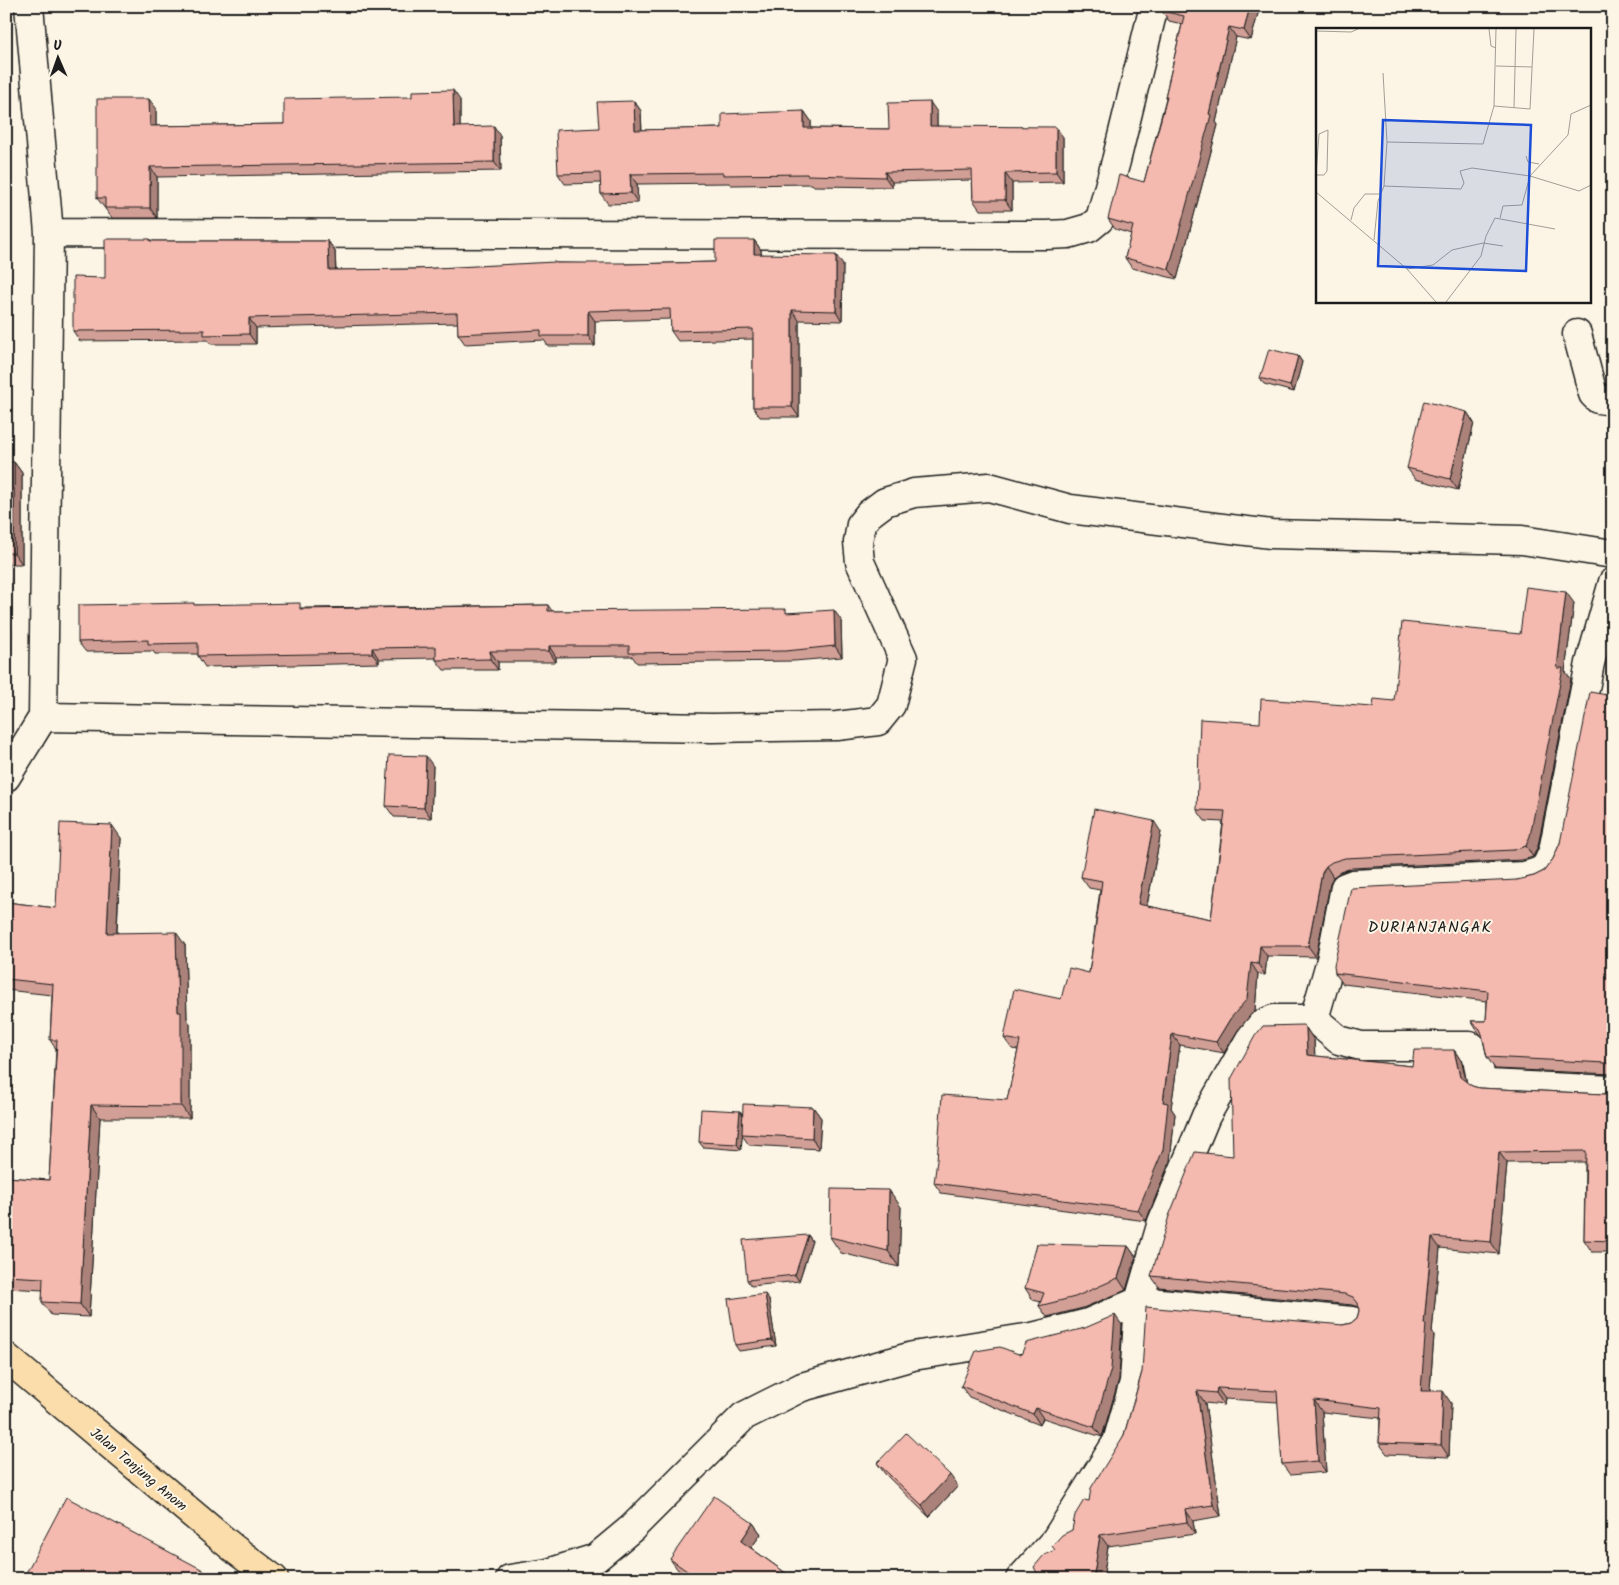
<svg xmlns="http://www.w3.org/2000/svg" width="1619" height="1585" font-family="Kalam,sans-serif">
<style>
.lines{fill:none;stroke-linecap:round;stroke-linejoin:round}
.minor-casing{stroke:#1c1c1c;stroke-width:31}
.major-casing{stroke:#1c1c1c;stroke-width:31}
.minor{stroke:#fcf5e5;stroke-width:28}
.major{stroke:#faddab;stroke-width:28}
.wall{fill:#d29f96;stroke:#1c1c1c}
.shaded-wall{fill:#ab827a;stroke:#1c1c1c}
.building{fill:#f4b9af;stroke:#1c1c1c}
.labels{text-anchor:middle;stroke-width:4;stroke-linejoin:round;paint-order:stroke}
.street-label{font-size:14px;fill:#1c1c1c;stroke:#fcf5e5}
.quarter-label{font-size:16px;letter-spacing:1px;fill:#1c1c1c;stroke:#fcf5e5}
.inset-road{fill:none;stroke:#a29e95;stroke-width:1}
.view{fill:#1d4ed8;fill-opacity:0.15;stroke:#1d4ed8;stroke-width:2.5}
.inset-edge{fill:none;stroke:#1c1c1c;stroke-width:2.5}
</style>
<rect width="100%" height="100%" fill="#fcf5e5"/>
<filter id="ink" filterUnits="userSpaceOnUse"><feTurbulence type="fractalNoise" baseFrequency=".02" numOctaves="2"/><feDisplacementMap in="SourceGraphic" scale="10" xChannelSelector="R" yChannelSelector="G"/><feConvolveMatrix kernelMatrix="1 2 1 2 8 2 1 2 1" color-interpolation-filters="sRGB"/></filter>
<g filter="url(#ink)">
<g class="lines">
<g class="minor-casing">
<path id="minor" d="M 49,233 L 1047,235 L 1068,234 L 1089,228 L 1100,219 L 1116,161 L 1154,6
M 1577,334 L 1593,394 L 1598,399 L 1613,401
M 43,717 L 712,728 L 837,726 L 878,721 L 891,705 L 903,658 L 860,562 L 858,542 L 861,524 L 869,514 L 885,502 L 914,493 L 989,487 L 1070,509 L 1271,534 L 1522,540 L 1613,554
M 6,777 L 43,717 L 49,233 L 29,6
M 1314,1019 L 1331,960 L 1345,887 L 1353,884 L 1524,876 C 1544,871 1545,871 1553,851 L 1590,663 L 1613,582
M 510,1579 L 548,1573 L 596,1558 L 632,1528 L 744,1416 L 802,1387 L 913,1356 L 1032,1337 L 1088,1323 L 1139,1301 L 1352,1321
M 1020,1579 L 1056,1539 L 1117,1442 L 1134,1382 L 1139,1301 L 1162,1222 L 1206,1116 L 1250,1039 L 1257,1030 L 1262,1024 L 1274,1019 L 1314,1019 L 1339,1040 L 1361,1046 L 1470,1046 L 1474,1048 L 1476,1052 L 1481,1080 L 1488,1084 L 1613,1090"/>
</g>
<g class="major-casing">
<path id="major" d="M 6,1357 L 233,1548 L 274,1579"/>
</g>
<use href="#minor" class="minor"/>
<use href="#major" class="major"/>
</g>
<path class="wall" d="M 1260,6 L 1251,40 L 1236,37 L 1216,122 L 1218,125 L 1177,279 L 1132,268 L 1125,258 L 1131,234 L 1115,229 L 1108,219 L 1144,182 L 1166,98 L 1165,97 L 1182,24 L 1169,21 L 1162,11 Z
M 460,100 L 460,127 L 500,136 L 501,171 L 157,177 L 157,218 L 112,218 L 97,198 L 156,108 L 156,126 L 284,124 Z
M 634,101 L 641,111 L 642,130 L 722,128 L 804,111 L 811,121 L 811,128 L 889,129 L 937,112 L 937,126 L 1063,137 L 1063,182 L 1012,183 L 1012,210 L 980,210 L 973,200 L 972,180 L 892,182 L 892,187 L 814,186 L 812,184 L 731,185 L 729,183 L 637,184 L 638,203 L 608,204 L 601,194 L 601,183 L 565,184 L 558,174 L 599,128 Z
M 150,239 L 151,241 L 328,241 L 335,251 L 336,270 L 416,269 L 557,263 L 626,264 L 715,262 L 754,240 L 761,250 L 761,254 L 843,265 L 842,321 L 799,320 L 799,417 L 760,417 L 753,407 L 753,339 L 678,341 L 671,331 L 671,319 L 595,321 L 595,346 L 548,346 L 544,340 L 465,344 L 458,334 L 458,323 L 256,328 L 256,344 L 211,344 L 208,340 L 80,341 L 73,331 Z
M 1298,356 L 1302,362 L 1294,392 L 1264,384 L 1260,378 Z
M 1467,412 L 1474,423 L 1458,490 L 1415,479 L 1407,468 Z
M 6,462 L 14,462 L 22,473 L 22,564 L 9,564 L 12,638 L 6,638 Z
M 1574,603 L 1565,671 L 1571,679 L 1538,846 L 1533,857 L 1522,860 L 1352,868 L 1340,872 L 1333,877 L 1330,884 L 1316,957 L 1267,956 L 1265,975 L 1258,974 L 1255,1010 L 1238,1030 L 1224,1053 L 1180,1045 L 1171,1108 L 1175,1114 L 1170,1161 L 1146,1221 L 941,1193 L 934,1183 L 1007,1100 L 1018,1050 L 1012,1049 L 1004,1038 L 1061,999 L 1089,973 L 1100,890 L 1089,888 L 1081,877 L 1161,832 L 1147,906 L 1211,919 L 1223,822 L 1205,821 L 1197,810 L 1260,723 L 1373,707 L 1394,701 L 1520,634 Z
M 196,605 L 304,608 L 548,605 L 552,611 L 789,613 L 841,620 L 842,657 L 794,661 L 637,663 L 632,656 L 556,657 L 556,662 L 498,662 L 498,670 L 444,670 L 436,660 L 436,658 L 379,659 L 379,663 L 205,667 L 198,656 L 198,654 L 155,654 L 153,651 L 86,652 L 78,642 Z
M 1613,696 L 1613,1074 L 1495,1069 L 1487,1057 L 1482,1036 L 1479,1033 L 1471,1021 L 1486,1021 L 1487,1001 L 1343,984 L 1335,973 L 1517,880 L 1534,876 L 1544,871 L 1553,859 L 1560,843 Z
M 433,766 L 431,818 L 394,817 L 386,806 Z
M 121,838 L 117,933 L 185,945 L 187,1019 L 190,1024 L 190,1118 L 100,1118 L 89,1317 L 51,1315 L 42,1302 L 43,1290 L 6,1288 L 6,1177 L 49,1180 L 56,1049 L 50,1040 L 52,995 L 6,990 L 6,902 L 56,908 Z
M 1306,1028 L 1314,1040 L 1315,1056 L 1412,1066 L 1454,1050 L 1462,1062 L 1466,1082 L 1472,1086 L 1479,1088 L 1604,1094 L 1613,1092 L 1613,1252 L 1592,1252 L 1584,1240 L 1585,1162 L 1507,1163 L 1499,1254 L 1440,1248 L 1432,1332 L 1434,1335 L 1430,1391 L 1451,1403 L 1449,1457 L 1387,1454 L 1379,1443 L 1380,1418 L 1322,1412 L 1326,1472 L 1290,1475 L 1282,1464 L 1278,1402 L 1225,1399 L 1224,1405 L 1205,1403 L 1221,1516 L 1193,1521 L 1195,1534 L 1108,1546 L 1103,1579 L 1040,1579 L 1055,1550 L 1072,1530 L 1089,1501 L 1124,1435 L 1142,1372 L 1351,1323 L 1357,1318 L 1359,1311 L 1359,1307 L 1353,1305 L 1159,1287 L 1151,1276 L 1233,1156 Z
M 813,1107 L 821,1118 L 819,1149 L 749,1145 L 742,1135 L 741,1150 L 703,1147 L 699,1142 L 740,1111 L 743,1115 Z
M 901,1207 L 899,1267 L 841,1253 L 830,1237 Z
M 808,1235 L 812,1241 L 799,1281 L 751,1286 L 747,1280 Z
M 1128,1246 L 1136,1257 L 1126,1290 L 1083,1308 L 1047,1317 L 1039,1306 L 1041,1302 L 1033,1300 L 1025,1288 Z
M 769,1300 L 776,1346 L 739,1351 L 735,1345 Z
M 1122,1325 L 1119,1379 L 1102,1437 L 1043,1418 L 1040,1425 L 969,1397 L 961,1386 L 1021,1355 Z
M 877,1463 L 958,1486 L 929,1517 L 885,1474 Z
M 753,1523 L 761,1534 L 751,1548 L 794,1579 L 690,1579 L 678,1570 L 670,1559 Z"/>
<path class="shaded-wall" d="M 1250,6 L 1260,6 L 1251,40 L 1244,30 Z
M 1229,27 L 1236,37 L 1216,122 L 1218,125 L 1177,279 L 1169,269 L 1209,114 Z
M 453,90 L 460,100 L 460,136 L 454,127 Z
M 149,99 L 156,108 L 156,136 L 150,126 Z
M 634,101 L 641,111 L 642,140 L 635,130 Z
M 930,102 L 937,112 L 937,136 L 930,126 Z
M 804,111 L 811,121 L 811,138 L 804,128 Z
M 494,126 L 500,136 L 501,171 L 494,162 Z
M 1056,127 L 1063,137 L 1063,182 L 1056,172 Z
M 150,167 L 157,177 L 157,218 L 150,208 Z
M 885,172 L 892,182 L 892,187 L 885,177 Z
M 1005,173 L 1012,183 L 1012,210 L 1005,200 Z
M 630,174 L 637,184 L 638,203 L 631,193 Z
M 754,240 L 761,250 L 761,264 L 754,254 Z
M 328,241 L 335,251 L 336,280 L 329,270 Z
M 836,255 L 843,265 L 842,321 L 836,311 Z
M 792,310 L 799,320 L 799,417 L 792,407 Z
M 588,311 L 595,321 L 595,346 L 588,336 Z
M 249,318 L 256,328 L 256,344 L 249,334 Z
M 1298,356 L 1302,362 L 1294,392 L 1290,386 Z
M 1467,412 L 1474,423 L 1458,490 L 1450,479 Z
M 14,462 L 22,473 L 22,564 L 14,553 Z
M 6,560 L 9,564 L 12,638 L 6,629 Z
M 1566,592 L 1574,603 L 1565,671 L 1571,679 L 1538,846 L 1533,857 L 1526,846 L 1557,668 Z
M 834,610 L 841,620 L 842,657 L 835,646 Z
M 549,646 L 556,657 L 556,662 L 549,651 Z
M 372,648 L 379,659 L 379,663 L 372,653 Z
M 490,651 L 498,662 L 498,670 L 490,659 Z
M 426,756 L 433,766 L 431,818 L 424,808 Z
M 1154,821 L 1161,832 L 1145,915 L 1138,904 Z
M 112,825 L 121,838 L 116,946 L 107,933 Z
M 1326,866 L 1333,877 L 1330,884 L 1316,957 L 1308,946 L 1322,873 Z
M 176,932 L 185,945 L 187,1019 L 190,1024 L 190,1118 L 181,1106 L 178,1012 Z
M 1260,946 L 1267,956 L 1265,975 L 1258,964 Z
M 1251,963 L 1258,974 L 1255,1010 L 1238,1030 L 1224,1053 L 1216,1042 L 1230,1019 Z
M 1306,1028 L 1314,1040 L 1315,1067 L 1307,1055 Z
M 1172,1034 L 1180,1045 L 1171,1108 L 1175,1114 L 1170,1161 L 1146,1221 L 1138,1210 L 1163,1102 Z
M 1454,1050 L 1462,1062 L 1468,1089 L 1460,1077 Z
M 91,1105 L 100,1118 L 89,1317 L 80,1304 Z
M 813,1107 L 821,1118 L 819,1149 L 812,1138 Z
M 740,1111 L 744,1117 L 741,1150 L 737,1144 Z
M 1499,1152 L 1507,1163 L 1499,1254 L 1491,1242 Z
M 889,1190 L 901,1207 L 899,1267 L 888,1251 Z
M 808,1235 L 812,1241 L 799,1281 L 795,1275 Z
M 1432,1237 L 1440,1248 L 1432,1332 L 1434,1335 L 1429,1402 L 1421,1391 L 1424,1324 Z
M 1128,1246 L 1136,1257 L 1126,1290 L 1118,1278 Z
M 765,1294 L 769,1300 L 776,1346 L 772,1340 Z
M 1115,1315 L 1122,1325 L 1119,1379 L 1102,1437 L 1094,1427 Z
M 1217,1388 L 1225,1399 L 1224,1405 L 1216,1393 Z
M 1197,1391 L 1205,1403 L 1221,1516 L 1213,1505 Z
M 1443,1391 L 1451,1403 L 1449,1457 L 1441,1445 Z
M 1314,1400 L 1322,1412 L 1326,1472 L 1318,1461 Z
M 1036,1408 L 1043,1418 L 1040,1425 L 1033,1414 Z
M 950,1475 L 958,1486 L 929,1517 L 922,1505 Z
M 1185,1509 L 1193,1521 L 1195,1534 L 1187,1522 Z
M 753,1523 L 761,1534 L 748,1552 L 741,1541 Z
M 1100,1535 L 1108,1546 L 1103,1579 L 1097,1579 L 1094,1574 Z
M 203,1570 L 210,1579 L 198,1579 Z"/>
<path class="building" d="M 1163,6 L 1250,6 L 1244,30 L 1229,27 L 1209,114 L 1211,115 L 1169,269 L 1125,258 L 1133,226 L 1108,219 L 1119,175 L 1144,182 L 1167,97 L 1165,97 L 1184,16 L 1162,11 Z
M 453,90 L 454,127 L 494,126 L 494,162 L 150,167 L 150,208 L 105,208 L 105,198 L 97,198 L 97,99 L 149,99 L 150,126 L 284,124 L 284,99 L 412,97 L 412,91 Z
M 634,101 L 635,130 L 722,128 L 722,114 L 804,111 L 804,128 L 889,129 L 888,103 L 930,102 L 930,126 L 1056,127 L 1056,172 L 1005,173 L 1005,200 L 973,200 L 972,170 L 885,172 L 885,177 L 807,175 L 807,174 L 723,175 L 723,173 L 630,174 L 631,193 L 601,194 L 600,173 L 558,174 L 556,130 L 599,128 L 597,102 Z
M 105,239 L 150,239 L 150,241 L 328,241 L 329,270 L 416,269 L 555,262 L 556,263 L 625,263 L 625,264 L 715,262 L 715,240 L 754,240 L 754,254 L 836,255 L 836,311 L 792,310 L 792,407 L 753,407 L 753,329 L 671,331 L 670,309 L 588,311 L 588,336 L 541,336 L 541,330 L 458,334 L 457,313 L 249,318 L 249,334 L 204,335 L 204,330 L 73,331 L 73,277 L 105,278 Z
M 1269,349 L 1298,356 L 1290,386 L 1260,378 Z
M 1424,401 L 1467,412 L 1450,479 L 1407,468 Z
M 6,462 L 14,462 L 14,553 L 6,553 Z
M 1526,587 L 1566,592 L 1557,668 L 1563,668 L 1530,836 L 1526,846 L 1514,850 L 1345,858 L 1332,862 L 1326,866 L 1322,873 L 1308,946 L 1260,946 L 1258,964 L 1251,963 L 1247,999 L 1230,1019 L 1216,1042 L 1172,1034 L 1163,1102 L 1168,1103 L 1163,1150 L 1138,1210 L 934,1183 L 937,1160 L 942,1095 L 1007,1100 L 1020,1041 L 1004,1038 L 1014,989 L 1061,999 L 1069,968 L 1089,973 L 1102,881 L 1081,877 L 1094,809 L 1154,821 L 1138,904 L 1211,919 L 1225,811 L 1197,810 L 1200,719 L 1260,723 L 1261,699 L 1373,707 L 1374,699 L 1394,701 L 1402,622 L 1520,634 Z
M 194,603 L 194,605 L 300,603 L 300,609 L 548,605 L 548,611 L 786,609 L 786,613 L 834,610 L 835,646 L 786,651 L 629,653 L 629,646 L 549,646 L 549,651 L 490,651 L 490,659 L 436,660 L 436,647 L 372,648 L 372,653 L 198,656 L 198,643 L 148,644 L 148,640 L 78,642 L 78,605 Z
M 1590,692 L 1613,696 L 1613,1065 L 1606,1063 L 1487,1057 L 1482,1034 L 1480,1029 L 1471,1021 L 1486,1021 L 1488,991 L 1335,973 L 1334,965 L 1351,888 L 1517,880 L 1534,876 L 1544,871 L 1553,859 L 1560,843 Z
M 389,755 L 426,756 L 424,808 L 386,806 Z
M 60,823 L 112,825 L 107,933 L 176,932 L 178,1012 L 181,1012 L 181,1106 L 91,1105 L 80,1304 L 42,1302 L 43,1278 L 6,1276 L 6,1177 L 49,1180 L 57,1040 L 50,1040 L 53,984 L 6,979 L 6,902 L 56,908 Z
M 1303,1025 L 1306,1028 L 1307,1055 L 1412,1066 L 1414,1050 L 1454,1050 L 1460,1077 L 1472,1086 L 1479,1088 L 1604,1094 L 1613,1092 L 1613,1241 L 1584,1240 L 1586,1151 L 1499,1152 L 1491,1242 L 1432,1237 L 1424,1324 L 1426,1324 L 1421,1391 L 1443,1391 L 1441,1445 L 1379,1443 L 1381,1408 L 1314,1400 L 1318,1461 L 1282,1464 L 1277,1391 L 1217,1388 L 1216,1393 L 1197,1391 L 1213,1505 L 1185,1509 L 1187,1522 L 1100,1535 L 1094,1574 L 1084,1579 L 1040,1579 L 1034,1567 L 1044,1555 L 1055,1550 L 1052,1546 L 1062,1535 L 1072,1530 L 1075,1515 L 1084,1500 L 1089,1501 L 1091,1488 L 1124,1435 L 1142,1372 L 1146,1307 L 1343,1325 L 1351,1323 L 1357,1318 L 1359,1311 L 1358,1303 L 1353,1297 L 1345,1294 L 1151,1276 L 1169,1216 L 1195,1152 L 1233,1156 L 1231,1079 L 1255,1036 L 1263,1026 Z
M 743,1104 L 813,1107 L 812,1138 L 742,1134 Z
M 701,1109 L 740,1111 L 737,1144 L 699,1142 Z
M 831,1189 L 889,1190 L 888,1251 L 830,1237 Z
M 808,1235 L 795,1275 L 747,1280 L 743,1240 Z
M 1037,1244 L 1128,1246 L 1118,1278 L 1075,1297 L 1039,1306 L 1044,1293 L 1025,1288 Z
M 765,1294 L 772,1340 L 735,1345 L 728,1299 Z
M 1115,1315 L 1111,1369 L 1094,1427 L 1036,1408 L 1033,1414 L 961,1386 L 976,1351 L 1000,1347 L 1021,1355 L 1026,1343 L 1085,1328 Z
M 906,1433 L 950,1475 L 922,1505 L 877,1463 Z
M 714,1496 L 753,1523 L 741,1541 L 794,1579 L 698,1579 L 670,1559 Z
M 66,1497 L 203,1570 L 198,1579 L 31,1579 L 25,1575 Z"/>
</g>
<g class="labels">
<g class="street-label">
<text transform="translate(139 1469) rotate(40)" y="5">Jalan Tanjung Anom</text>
</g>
<g class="quarter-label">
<text x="1430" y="932">DURIANJANGAK</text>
</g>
</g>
<g transform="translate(1316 28)">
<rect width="275" height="275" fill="#fcf5e5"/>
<path class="inset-road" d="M 173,1 L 175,18 L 180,20M 0,3 L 35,4 L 42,1M 180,38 L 216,39M 178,78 L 214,81 L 218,1M 198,80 L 200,1M 12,102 L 11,143 L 8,147 L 0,147 L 3,106 ZM 71,114 L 167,116 L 178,78 L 180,1M 210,128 L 212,134 L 223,136M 68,158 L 145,161 L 148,155 L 144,143 L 156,140 L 214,148 L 263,163 L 275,157M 0,164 L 91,241 L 120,274M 184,190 L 187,178 L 206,177 L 214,148 L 252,107 L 255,86 L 275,77M 35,192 L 38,180 L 49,166 L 63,166M 58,212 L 62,173 L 68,158 L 71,114 L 67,45M 91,241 L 117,237 L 136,222 L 167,215 L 187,218M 130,274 L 165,228 L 170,208 L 179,190 L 239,201"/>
<path class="view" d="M 67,92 L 215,97 L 210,243 L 62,238 Z"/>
<rect width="275" height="275" class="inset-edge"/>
</g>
<rect width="1619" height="1585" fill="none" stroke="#fcf5e5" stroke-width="25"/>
<rect x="12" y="12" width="1594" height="1560" fill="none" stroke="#1c1c1c" stroke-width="2" filter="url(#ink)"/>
<g transform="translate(58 58) rotate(358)" stroke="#fcf5e5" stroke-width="4" paint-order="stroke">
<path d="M0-4L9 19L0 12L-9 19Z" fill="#1c1c1c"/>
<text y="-8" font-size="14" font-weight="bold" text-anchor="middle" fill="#1c1c1c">U</text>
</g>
</svg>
